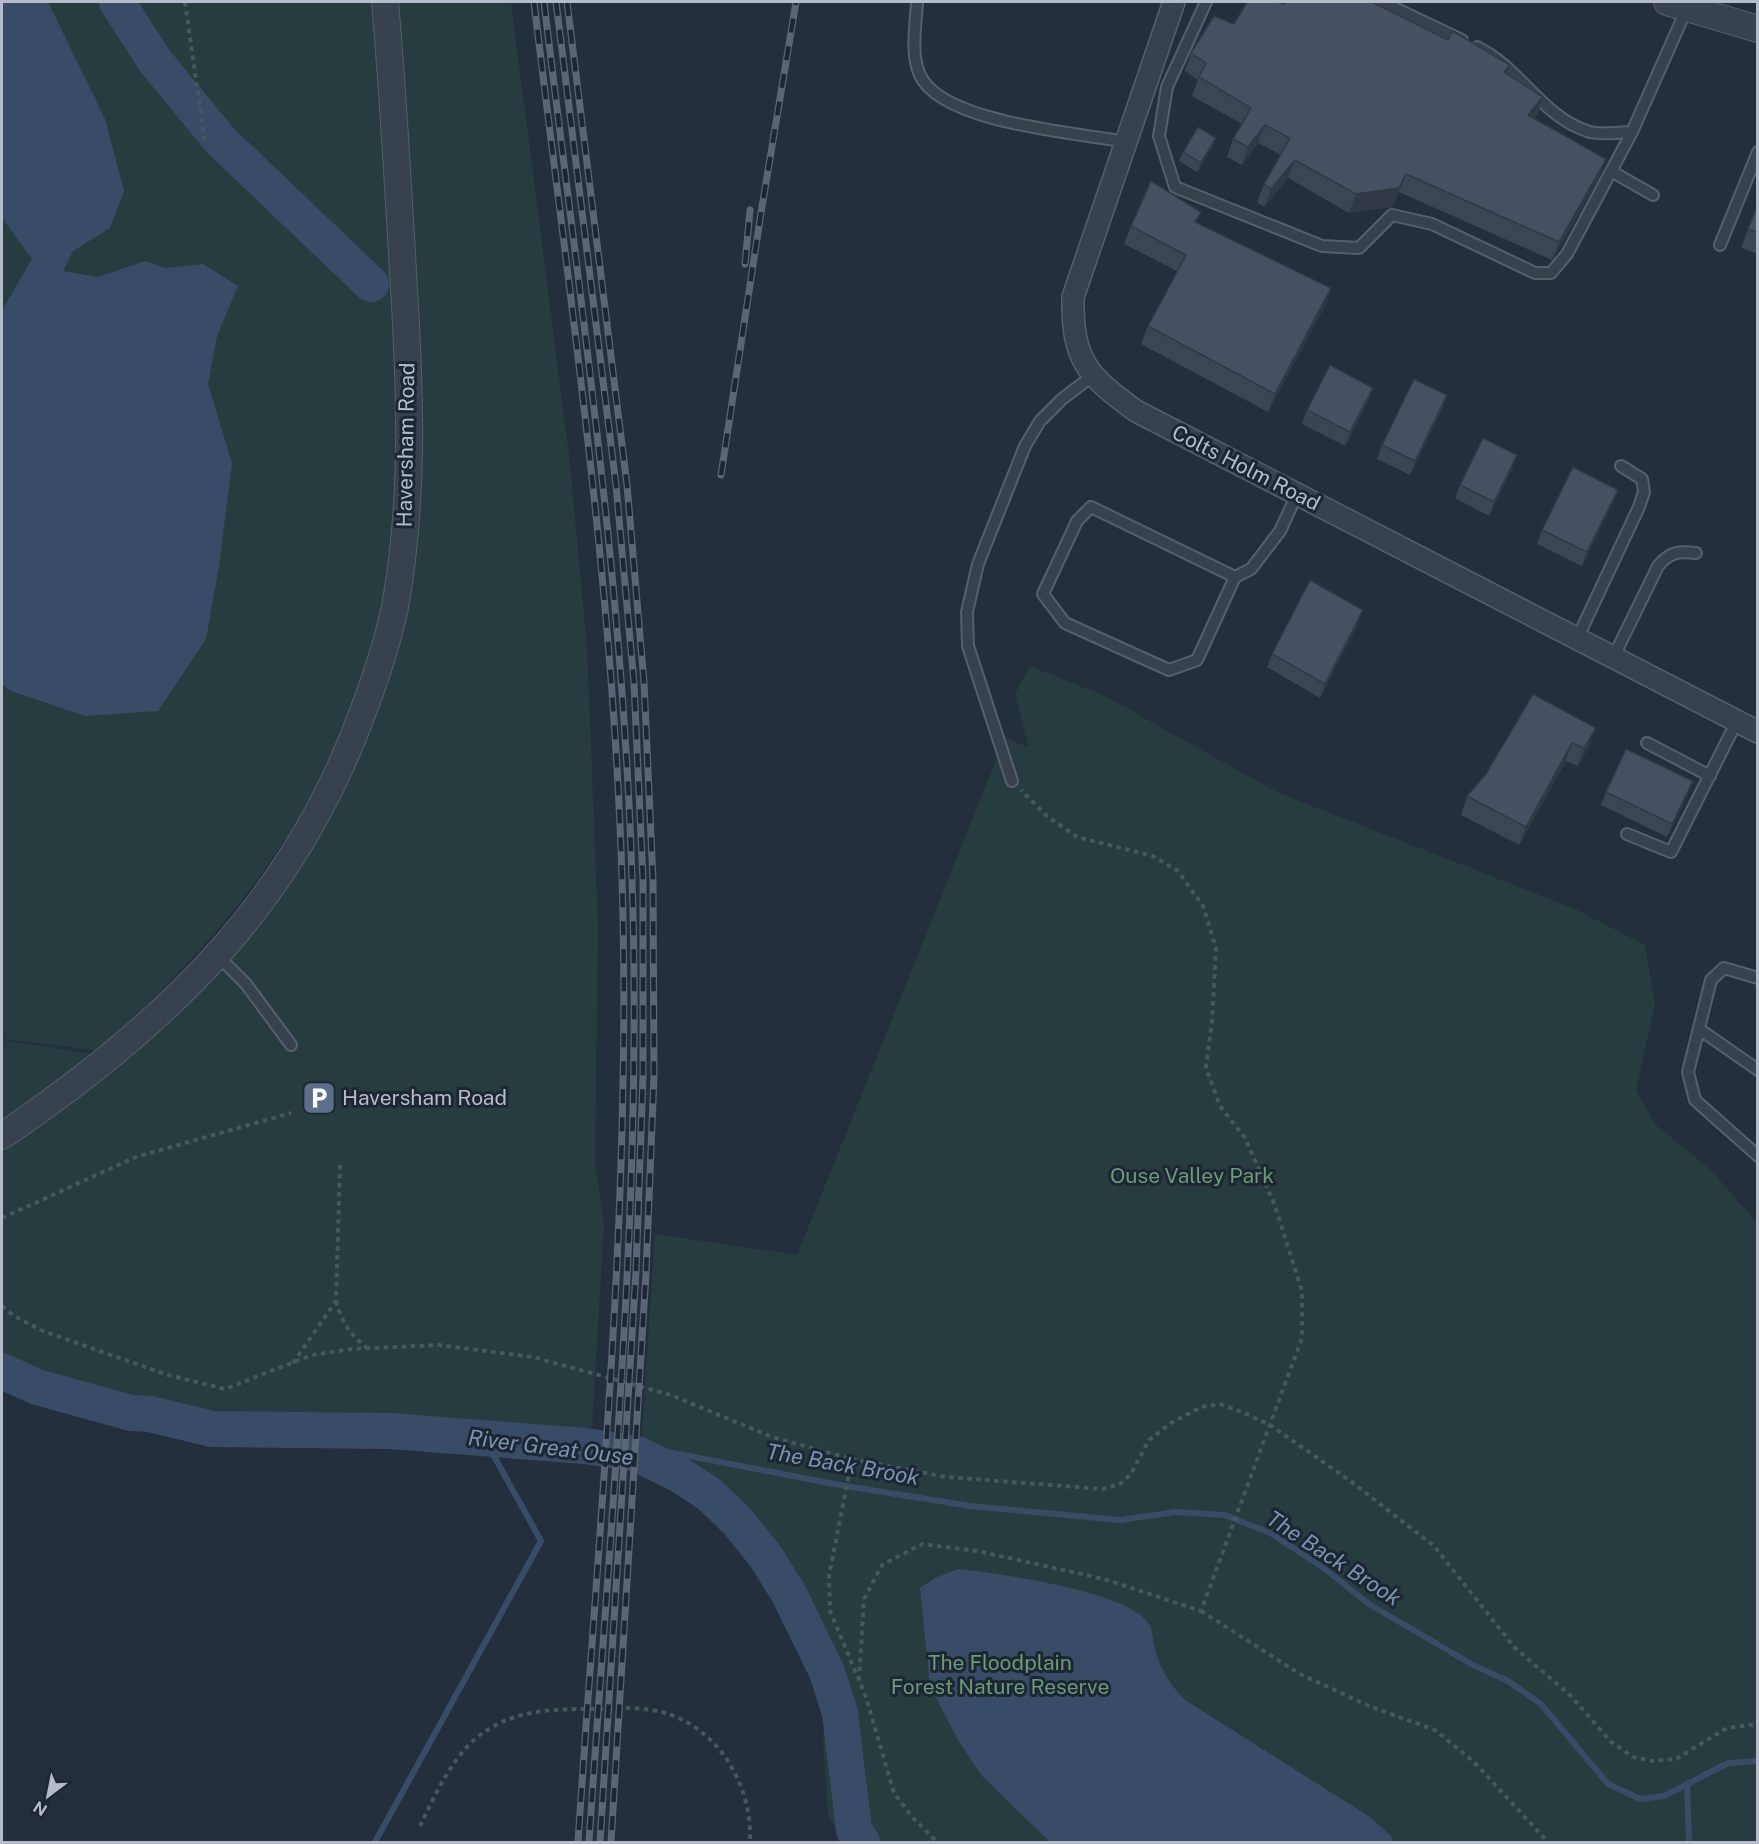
<svg xmlns="http://www.w3.org/2000/svg" width="1759" height="1844" font-family="'Public Sans',sans-serif">
<style>
.green{fill:#263c3f}
.water{fill:#394c67}
.lines{fill:none;stroke-linecap:round;stroke-linejoin:round}
.stream{stroke:#394c67;stroke-width:6}
.river{stroke:#394c67;stroke-width:36}
.service-casing{stroke:#565f6c;stroke-width:14}
.minor-casing{stroke:#565f6c;stroke-width:24}
.tertiary-casing{stroke:#565f6c;stroke-width:28}
.path{stroke:#44595c;stroke-width:4;stroke-dasharray:4.5 4.5;stroke-linecap:butt}
.service{stroke:#38414e;stroke-width:10}
.minor{stroke:#38414e;stroke-width:21}
.tertiary{stroke:#38414e;stroke-width:26}
.rail-casing{stroke:#5a6575;stroke-width:7}
.rail{stroke:#1d2633;stroke-width:4.5;stroke-dasharray:14;stroke-linecap:butt}
.wall{fill:#3b4654}
.shaded-wall{fill:#303945}
.building{fill:#455162;stroke:#303945;stroke-width:1.5}
.labels{text-anchor:middle;stroke-width:6;stroke-linejoin:round;paint-order:stroke}
.street-label{font-size:21px;fill:#b4bcc9;stroke:#1d2633}
.poi-label{font-size:21px;fill:#b4bcc9;stroke:#1d2633;text-anchor:start}
.park-label{font-size:21px;fill:#6b9a76;stroke:#1d2633}
.water-label{font-size:22px;font-style:italic;fill:#7c92b1;stroke:#1d2633}
</style>
<rect width="100%" height="100%" fill="#242f3e"/>
<path class="green" d="M 2,2 L 385,2 L 420,493 L 423,393 L 397,2 L 511,2 L 569,455 L 587,646 L 598,926 L 595,1162 L 604,1225 L 591,1444 L 216,1421 L 150,1414 L 48,1394 L 2,1375 L 2,1040 L 111,1057 L 299,846 L 285,839 C 234,919 169,986 98,1050 L 2,1039 Z
M 1030,666 L 1105,696 L 1279,793 L 1575,909 L 1645,945 L 1655,1004 L 1636,1090 L 1656,1125 L 1711,1170 L 1757,1223 L 1757,1842 L 845,1842 L 828,1816 L 823,1741 L 829,1665 L 757,1533 L 661,1448 L 641,1447 L 655,1234 L 797,1255 L 1005,738 L 1029,747 L 1015,694 Z"/>
<path class="water" d="M 2,2 L 48,2 L 105,119 L 124,191 L 110,228 L 73,251 L 63,271 L 98,277 L 145,261 L 165,268 L 203,264 L 238,286 L 217,336 L 208,384 L 232,463 L 219,566 L 206,639 L 158,711 L 85,716 L 11,691 L 2,684 L 2,310 L 32,259 L 2,218 Z
M 959,1569 C 996,1573 1135,1592 1150,1626 C 1153,1633 1153,1642 1155,1649 C 1160,1669 1171,1686 1185,1700 L 1370,1817 L 1391,1836 L 1392,1842 L 1050,1842 L 982,1776 L 958,1740 L 930,1686 L 920,1588 L 937,1577 Z"/>
<g class="lines">
<path class="stream" d="M 648,1448 L 834,1484 L 970,1506 L 1120,1520 L 1176,1512 L 1225,1515 L 1272,1534 L 1325,1569 L 1369,1604 L 1473,1665 L 1508,1681 L 1541,1704 L 1608,1784 L 1640,1799 L 1664,1796 L 1728,1763 L 1758,1761
M 1687,1784 L 1689,1842
M 375,1842 L 541,1541 L 484,1438"/>
<path class="river" d="M 117,2 L 155,61 L 220,140 L 371,284
M 2,1371 L 37,1387 L 131,1413 L 150,1414 L 212,1429 L 390,1431 L 585,1446 L 637,1454 L 678,1474 L 709,1494 L 738,1522 L 766,1557 L 789,1594 L 827,1672 L 840,1713 L 854,1830 L 862,1842"/>
<g class="service-casing">
<path id="service" d="M 917,2 C 916,24 910,54 920,75 C 941,123 1078,133 1126,142
M 1206,2 L 1167,87 L 1159,136 L 1175,187 L 1322,246 L 1359,248 L 1392,215 L 1432,224 L 1535,273 L 1551,273 L 1567,254 L 1632,132 L 1687,8
M 1382,2 L 1462,40
M 1477,47 C 1520,67 1542,118 1590,132 C 1602,135 1619,132 1632,132
M 1611,171 L 1653,195
M 1720,245 L 1758,152
M 1235,577 L 1091,507 L 1077,521 L 1043,594 L 1065,623 L 1169,670 L 1197,660 L 1235,577 L 1251,569 L 1280,531 L 1297,494
M 1577,639 L 1639,507 L 1644,492 L 1642,479 L 1621,466
M 1613,658 L 1658,566 C 1670,552 1678,551 1696,553
M 1647,743 L 1710,776
M 1012,781 L 968,646 L 967,612 L 978,564 L 1025,446 L 1040,421 L 1062,399 L 1095,374
M 1627,834 L 1671,852 L 1737,721
M 218,956 L 246,984 L 291,1045
M 1758,978 L 1724,968 L 1711,980 L 1688,1072 L 1695,1100 L 1758,1156
M 1699,1029 L 1758,1070"/>
</g>
<g class="minor-casing">
<path id="minor" d="M 1174,2 L 1073,297 C 1072,359 1086,375 1136,411 L 1758,732"/>
</g>
<g class="tertiary-casing">
<path id="tertiary" d="M 1667,2 L 1758,29
M 2,1136 C 169,1023 296,900 365,706 C 377,674 388,640 395,607 C 415,496 410,384 403,272 C 398,182 393,92 385,2"/>
</g>
<path class="path" d="M 185,2 L 205,143
M 2,1218 L 136,1157 L 291,1113
M 336,1301 C 342,1323 350,1334 367,1348
M 2,1306 L 14,1316 L 43,1331 L 168,1375 L 225,1389 L 312,1355 L 352,1349 L 439,1345 L 533,1357 L 671,1395 L 772,1437 L 852,1459 L 829,1576 L 830,1611 L 866,1697 L 894,1793 L 912,1817 L 937,1842
M 293,1363 L 336,1301 L 340,1165
M 852,1459 L 946,1477 L 1103,1489 L 1120,1484 L 1131,1474 L 1149,1440 L 1171,1423 L 1201,1407 L 1220,1404 L 1242,1412 L 1270,1425 L 1349,1480 L 1434,1546 L 1515,1648 L 1571,1696 L 1610,1741 L 1633,1757 L 1653,1761 L 1676,1759 L 1727,1728 L 1758,1724
M 1201,1611 L 1300,1674 L 1369,1706 L 1435,1730 L 1474,1762 L 1548,1842
M 859,1680 L 864,1599 L 882,1565 L 922,1544 L 977,1551 L 1104,1579 L 1201,1611 L 1302,1338 L 1302,1291 L 1274,1203 L 1245,1138 L 1220,1106 L 1206,1068 L 1212,1020 L 1216,948 L 1203,906 L 1178,871 L 1153,856 L 1077,837 L 1047,816 L 1021,790
M 420,1826 C 437,1791 456,1747 492,1727 C 524,1709 558,1709 594,1709 C 611,1709 628,1707 644,1709 C 711,1715 753,1780 750,1842"/>
<use href="#service" class="service"/>
<use href="#minor" class="minor"/>
<use href="#tertiary" class="tertiary"/>
<g class="rail-casing">
<path id="rail" d="M 534,2 C 569,294 613,584 622,878 C 632,1200 599,1522 578,1842
M 544,2 C 579,295 623,583 632,878 C 643,1197 610,1524 589,1842
M 556,2 L 616,485 L 634,683 L 643,880 L 643,1076 L 636,1272 L 600,1842
M 567,2 L 627,485 L 644,682 L 653,880 L 654,1076 L 646,1273 L 611,1842
M 745,264 L 750,210
M 721,475 L 761,213 L 796,2"/>
</g>
<use href="#rail" class="rail"/>
</g>
<path class="wall" d="M 1284,4 L 1507,74 L 1543,97 L 1537,115 L 1534,118 L 1606,159 L 1599,178 L 1552,260 L 1399,192 L 1392,207 L 1349,213 L 1288,178 L 1264,207 L 1257,202 L 1264,184 L 1281,155 L 1258,143 L 1242,165 L 1227,157 L 1233,139 L 1242,124 L 1192,96 L 1198,80 L 1185,71 L 1191,53 L 1234,24 Z
M 1213,147 L 1197,172 L 1179,161 L 1183,152 Z
M 1758,204 L 1758,254 L 1741,248 Z
M 1197,223 L 1331,288 L 1325,306 L 1268,412 L 1141,344 L 1148,326 L 1177,271 L 1124,244 L 1131,226 Z
M 1447,395 L 1442,409 L 1410,475 L 1377,459 L 1382,445 Z
M 1368,402 L 1345,446 L 1302,424 L 1307,410 Z
M 1512,469 L 1489,516 L 1455,498 L 1460,485 Z
M 1618,490 L 1613,503 L 1582,566 L 1537,544 L 1542,530 Z
M 1358,624 L 1320,698 L 1267,667 L 1272,654 Z
M 1533,694 L 1589,746 L 1578,766 L 1566,761 L 1519,845 L 1461,815 L 1467,796 L 1486,774 Z
M 1606,792 L 1688,794 L 1667,837 L 1601,805 Z"/>
<path class="shaded-wall" d="M 1510,65 L 1503,83 L 1504,72 Z
M 1543,97 L 1537,115 L 1522,133 L 1528,115 Z
M 1265,125 L 1258,143 L 1242,165 L 1248,147 Z
M 1216,138 L 1213,147 L 1197,172 L 1201,163 Z
M 1606,159 L 1599,178 L 1552,260 L 1559,242 Z
M 1295,160 L 1288,178 L 1264,207 L 1271,189 Z
M 1406,174 L 1399,192 L 1392,207 L 1349,213 L 1356,194 Z
M 1331,288 L 1325,306 L 1268,412 L 1275,394 Z
M 1373,388 L 1368,402 L 1345,446 L 1350,432 Z
M 1447,395 L 1442,409 L 1410,475 L 1415,461 Z
M 1517,455 L 1512,469 L 1489,516 L 1494,502 Z
M 1618,490 L 1613,503 L 1582,566 L 1587,552 Z
M 1363,610 L 1358,624 L 1320,698 L 1325,684 Z
M 1596,728 L 1589,746 L 1578,766 L 1584,748 Z
M 1572,743 L 1566,761 L 1519,845 L 1526,827 Z
M 1693,781 L 1688,794 L 1667,837 L 1672,824 Z"/>
<path class="building" d="M 1247,2 L 1279,2 L 1284,4 L 1286,2 L 1372,2 L 1448,40 L 1453,31 L 1510,65 L 1504,72 L 1543,97 L 1528,115 L 1606,159 L 1559,242 L 1406,174 L 1399,188 L 1356,194 L 1295,160 L 1271,189 L 1264,184 L 1290,138 L 1265,125 L 1248,147 L 1233,139 L 1251,108 L 1199,77 L 1206,63 L 1191,53 L 1214,16 L 1234,24 Z
M 1198,127 L 1216,138 L 1201,163 L 1183,152 Z
M 1151,181 L 1201,212 L 1195,222 L 1331,288 L 1275,394 L 1148,326 L 1186,255 L 1131,226 Z
M 1758,204 L 1758,233 L 1748,229 Z
M 1330,365 L 1373,388 L 1350,432 L 1307,410 Z
M 1414,379 L 1447,395 L 1415,461 L 1382,445 Z
M 1483,438 L 1517,455 L 1494,502 L 1460,485 Z
M 1573,467 L 1618,490 L 1587,552 L 1542,530 Z
M 1310,580 L 1363,610 L 1325,684 L 1272,654 Z
M 1533,694 L 1596,728 L 1584,748 L 1572,743 L 1526,827 L 1467,796 L 1486,774 Z
M 1626,749 L 1693,781 L 1672,824 L 1606,792 Z"/>
<defs>
<g id="parking-square" transform="scale(1.725)"><rect x="-9" y="-9" width="18" height="18" rx="4" fill="#5c6f8a" stroke="#1d2633"/><path d="M-3.5-5.5H1a3.5 3.5 0 0 1 0 7H-1V5.5H-3.5ZM-1-3.4V-.6H.8a1.4 1.4 0 0 0 0-2.8Z" fill="#fff"/></g>
</defs>
<g fill-rule="evenodd">
<use href="#parking-square" x="319" y="1098"/>
</g>
<g class="labels">
<g class="street-label">
<text transform="translate(406 445) rotate(-89)" y="7">Haversham Road</text>
<text transform="translate(1246 468) rotate(27)" y="7">Colts Holm Road</text>
</g>
<g class="poi-label">
<text x="342" y="1105">Haversham Road</text>
</g>
<g class="park-label">
<text x="1192" y="1183">Ouse Valley Park</text>
<text x="1000" y="1670">The Floodplain<tspan x="1000" dy="24">Forest Nature Reserve</tspan></text>
</g>
<g class="water-label">
<text transform="translate(551 1447) rotate(7)" y="8">River Great Ouse</text>
<text transform="translate(843 1464) rotate(10)" y="8">The Back Brook</text>
<text transform="translate(1334 1558) rotate(33)" y="8">The Back Brook</text>
</g>
</g>
<rect width="1759" height="1844" fill="none" stroke="#b4bcc9" stroke-width="6"/>
<g transform="translate(48 1796) rotate(212)" stroke="#1d2633" stroke-width="4.5" paint-order="stroke">
<path d="M0-4.5L10 22L0 15L-10 22Z" fill="#b4bcc9"/>
<text y="-9" font-size="16" font-weight="bold" text-anchor="middle" fill="#b4bcc9">N</text>
</g>
</svg>
